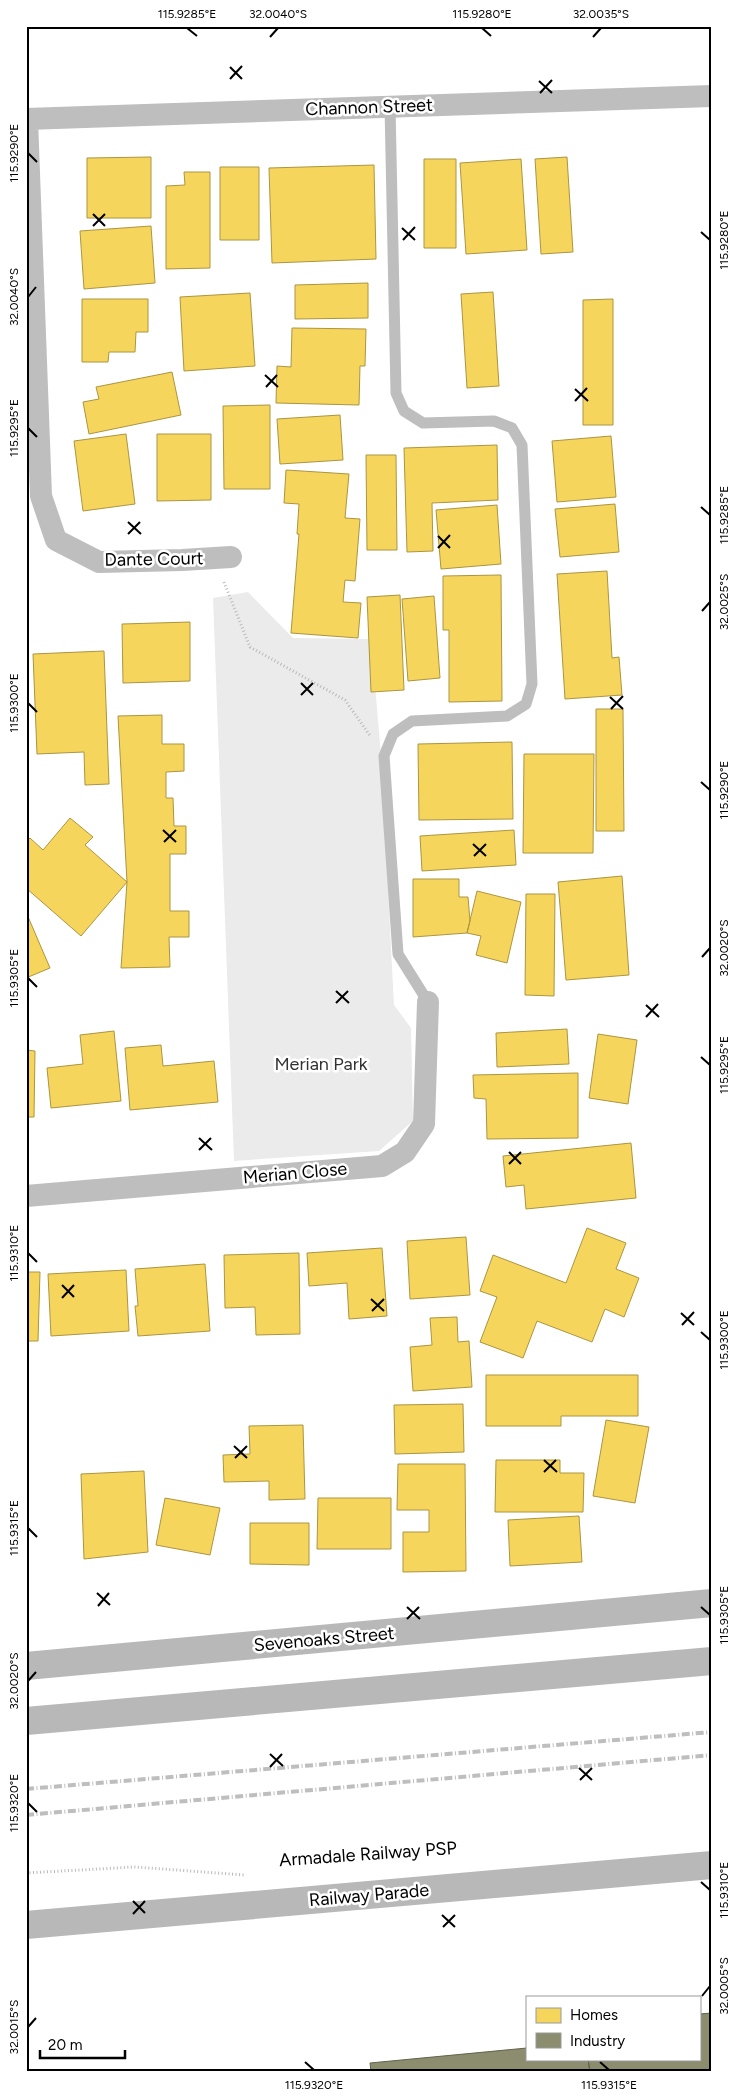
<svg xmlns="http://www.w3.org/2000/svg" width="738" height="2098" font-family="Figtree,sans-serif">
<style>
.green{fill:#ebebeb}
.homes{fill:#f6d55c;stroke:#ac9540}
.industry{fill:#8c8c6e;stroke:#62624d}
.lines{fill:none;stroke-linecap:round;stroke-linejoin:round}
.path{stroke:#b9b9b9;stroke-width:3;stroke-dasharray:1 2.5;stroke-linecap:butt}
.lane{stroke:#bebebe;stroke-width:11}
.street{stroke:#bebebe;stroke-width:22}
.secondary{stroke:#b8b8b8;stroke-width:28}
.rail{stroke:#bebebe;stroke-width:4;stroke-dasharray:8 2.5 1 2.5;stroke-linecap:butt}
.ticks{fill:none;stroke:#000;stroke-width:2}
.labels{text-anchor:middle;stroke-width:5;stroke-linejoin:round;paint-order:stroke}
.street-label{font-size:18px;fill:#000;stroke:#fff}
.park-label{font-size:18px;fill:#323232;stroke:#fff}
.neatline{fill:none;stroke:#000;stroke-width:2}
.ticks-label{font-size:12px;text-anchor:middle;fill:#000}
</style>
<rect width="100%" height="100%" fill="#fff"/>
<path class="green" d="M 248,592 L 293,638 L 371,639 L 381,755 L 394,1005 L 411,1028 L 413,1121 L 379,1151 L 234,1161 L 213,598 Z"/>
<path class="homes" d="M 151,157 L 151,218 L 87,218 L 87,158 Z
M 567,157 L 573,252 L 541,254 L 535,159 Z
M 424,159 L 456,159 L 456,248 L 424,248 Z
M 521,159 L 527,250 L 466,254 L 460,163 Z
M 374,165 L 376,259 L 272,263 L 269,168 Z
M 220,167 L 259,167 L 259,240 L 220,240 Z
M 184,172 L 210,172 L 210,268 L 166,269 L 166,186 L 185,185 Z
M 151,226 L 155,283 L 84,289 L 80,231 Z
M 368,283 L 368,318 L 295,319 L 295,285 Z
M 493,292 L 499,386 L 467,388 L 461,294 Z
M 250,293 L 255,366 L 184,371 L 180,297 Z
M 82,299 L 148,299 L 148,332 L 136,332 L 135,352 L 109,352 L 108,362 L 82,362 Z
M 613,299 L 613,425 L 583,425 L 583,300 Z
M 292,328 L 366,329 L 365,366 L 360,366 L 359,405 L 276,403 L 277,366 L 291,367 Z
M 172,372 L 181,415 L 89,434 L 83,402 L 99,399 L 96,387 Z
M 270,405 L 270,489 L 224,489 L 223,406 Z
M 340,415 L 343,460 L 280,464 L 277,419 Z
M 126,434 L 135,504 L 83,511 L 74,441 Z
M 157,434 L 211,434 L 211,500 L 157,501 Z
M 611,436 L 616,497 L 557,502 L 552,441 Z
M 497,445 L 498,500 L 432,503 L 433,551 L 407,552 L 404,448 Z
M 366,455 L 396,455 L 397,550 L 367,550 Z
M 286,470 L 349,474 L 345,518 L 360,519 L 355,581 L 345,580 L 343,602 L 361,603 L 358,638 L 291,633 L 299,534 L 297,534 L 299,504 L 284,503 Z
M 615,504 L 619,552 L 560,557 L 555,509 Z
M 497,505 L 501,564 L 441,569 L 436,510 Z
M 607,571 L 612,658 L 619,657 L 622,695 L 565,699 L 557,574 Z
M 501,575 L 502,701 L 449,702 L 449,630 L 443,630 L 443,576 Z
M 400,595 L 404,690 L 371,692 L 367,597 Z
M 434,596 L 440,678 L 408,681 L 402,599 Z
M 190,622 L 190,681 L 123,683 L 122,624 Z
M 104,651 L 109,784 L 85,785 L 84,752 L 37,754 L 33,654 Z
M 596,709 L 623,709 L 624,831 L 596,831 Z
M 162,715 L 162,744 L 184,744 L 184,771 L 166,772 L 166,798 L 173,798 L 174,826 L 186,826 L 186,854 L 170,854 L 170,911 L 189,911 L 189,937 L 169,937 L 170,967 L 121,968 L 127,882 L 118,716 Z
M 512,742 L 513,819 L 419,820 L 418,744 Z
M 524,754 L 594,754 L 593,853 L 523,853 Z
M 70,818 L 93,837 L 85,845 L 127,882 L 81,936 L 26,888 L 26,842 L 30,838 L 43,850 Z
M 514,830 L 516,865 L 422,871 L 420,836 Z
M 622,876 L 629,975 L 566,980 L 558,882 Z
M 413,879 L 459,879 L 459,897 L 468,897 L 470,921 L 467,933 L 413,937 Z
M 477,891 L 521,902 L 507,963 L 476,955 L 481,936 L 467,933 Z
M 526,894 L 555,894 L 554,996 L 525,995 Z
M 26,912 L 50,968 L 26,978 Z
M 567,1029 L 569,1064 L 497,1067 L 496,1033 Z
M 114,1031 L 121,1101 L 51,1108 L 47,1068 L 83,1064 L 80,1035 Z
M 598,1034 L 637,1040 L 628,1104 L 589,1098 Z
M 161,1045 L 163,1066 L 214,1061 L 218,1102 L 130,1110 L 125,1048 Z
M 26,1050 L 35,1051 L 34,1117 L 26,1117 Z
M 578,1073 L 578,1138 L 487,1139 L 486,1099 L 474,1098 L 473,1075 Z
M 631,1143 L 636,1198 L 526,1209 L 524,1185 L 506,1187 L 503,1156 Z
M 587,1228 L 626,1243 L 616,1269 L 639,1278 L 624,1317 L 605,1309 L 592,1342 L 537,1321 L 523,1358 L 480,1342 L 497,1297 L 480,1291 L 493,1255 L 566,1283 Z
M 466,1237 L 470,1295 L 410,1299 L 407,1241 Z
M 382,1248 L 387,1316 L 349,1319 L 347,1283 L 309,1286 L 307,1253 Z
M 299,1253 L 300,1334 L 256,1335 L 255,1307 L 225,1308 L 224,1255 Z
M 205,1264 L 210,1331 L 138,1336 L 135,1306 L 138,1306 L 135,1269 Z
M 126,1270 L 129,1331 L 51,1336 L 48,1274 Z
M 26,1272 L 40,1272 L 38,1341 L 26,1341 Z
M 457,1317 L 458,1342 L 469,1341 L 472,1387 L 413,1391 L 410,1347 L 432,1345 L 430,1318 Z
M 486,1375 L 638,1375 L 638,1416 L 561,1416 L 561,1426 L 486,1426 Z
M 463,1404 L 464,1452 L 395,1454 L 394,1405 Z
M 606,1420 L 649,1427 L 635,1503 L 593,1496 Z
M 303,1425 L 305,1499 L 269,1500 L 269,1481 L 224,1482 L 223,1455 L 250,1454 L 249,1426 Z
M 496,1460 L 560,1460 L 560,1473 L 584,1473 L 583,1512 L 495,1512 Z
M 398,1464 L 465,1464 L 466,1571 L 403,1572 L 403,1532 L 429,1532 L 429,1510 L 397,1510 Z
M 144,1471 L 148,1552 L 84,1559 L 81,1474 Z
M 165,1498 L 220,1508 L 210,1555 L 156,1545 Z
M 318,1498 L 391,1498 L 391,1549 L 317,1549 Z
M 579,1516 L 582,1562 L 510,1566 L 508,1520 Z
M 250,1523 L 309,1523 L 309,1565 L 250,1564 Z"/>
<path class="industry" d="M 712,2013 L 712,2072 L 590,2072 L 588,2059 L 699,2059 L 699,2014 Z
M 527,2048 L 527,2059 L 588,2059 L 590,2072 L 371,2072 L 370,2063 Z"/>
<g class="lines">
<path class="path" d="M 224,582 L 250,647 L 345,700 L 371,737
M 26,1873 L 134,1867 L 245,1875"/>
<path class="lane" d="M 390,106 L 396,393 L 404,411 L 423,423 L 494,421 L 512,428 L 522,445 L 532,684 L 526,704 L 507,716 L 412,721 L 393,734 L 384,756 L 398,954 L 428,1002"/>
<path class="street" d="M 26,119 L 712,96
M 27,119 L 41,496 L 56,540 L 99,562 L 182,560 L 231,557
M 26,1196 L 382,1166 L 405,1152 L 424,1124 L 428,1002"/>
<path class="secondary" d="M 26,1666 L 712,1603
M 26,1721 L 712,1661
M 26,1925 L 712,1865"/>
<path class="rail" d="M 26,1789 L 712,1732
M 26,1815 L 712,1755"/>
</g>
<path class="ticks" d="M 187,28 L 197,36M 482,28 L 491,36M 270,37 L 278,28M 593,37 L 601,28M 230,67 L 242,79M 230,79 L 242,66M 539,81 L 552,93M 540,93 L 552,80M 28,153 L 37,162M 93,214 L 105,226M 93,226 L 105,214M 402,228 L 415,240M 701,232 L 710,240M 403,240 L 415,227M 28,297 L 36,287M 265,375 L 278,387M 266,387 L 277,375M 575,389 L 588,401M 575,401 L 587,388M 28,428 L 37,437M 701,507 L 710,515M 128,522 L 141,534M 128,534 L 140,522M 438,536 L 450,548M 438,548 L 450,535M 702,611 L 710,602M 301,683 L 313,695M 301,695 L 313,683M 610,697 L 623,709M 28,703 L 37,712M 611,709 L 623,696M 701,782 L 710,790M 163,830 L 176,842M 164,842 L 176,830M 473,844 L 486,856M 474,856 L 486,844M 702,957 L 710,948M 28,978 L 37,987M 336,991 L 349,1003M 336,1003 L 348,991M 646,1005 L 659,1017M 646,1017 L 658,1004M 701,1057 L 710,1065M 199,1138 L 212,1150M 199,1150 L 211,1138M 509,1152 L 521,1164M 509,1164 L 521,1152M 28,1253 L 37,1262M 62,1285 L 74,1297M 62,1298 L 74,1285M 371,1299 L 384,1311M 372,1311 L 384,1299M 681,1313 L 694,1325M 682,1325 L 694,1312M 701,1332 L 710,1340M 234,1446 L 247,1458M 235,1458 L 247,1446M 544,1460 L 557,1472M 544,1472 L 556,1460M 28,1528 L 37,1537M 97,1593 L 110,1605M 98,1606 L 109,1593M 407,1607 L 420,1619M 701,1607 L 710,1615M 407,1619 L 419,1607M 28,1681 L 36,1672M 270,1754 L 283,1766M 270,1767 L 282,1754M 579,1768 L 592,1780M 580,1780 L 592,1768M 28,1803 L 37,1812M 701,1882 L 710,1890M 133,1901 L 145,1913M 133,1914 L 145,1901M 442,1915 L 455,1927M 443,1927 L 455,1915M 702,1996 L 710,1986M 28,2027 L 36,2018M 305,2062 L 314,2070M 600,2062 L 609,2070"/>
<g class="labels">
<g class="street-label">
<text transform="translate(369 107) rotate(-2)" y="6">Channon Street</text>
<text transform="translate(154 559) rotate(-1)" y="6">Dante Court</text>
<text transform="translate(295 1173) rotate(-5)" y="6">Merian Close</text>
<text transform="translate(324 1639) rotate(-5)" y="6">Sevenoaks Street</text>
<text transform="translate(368 1854) rotate(-4)" y="6">Armadale Railway PSP</text>
<text transform="translate(369 1895) rotate(-5)" y="6">Railway Parade</text>
</g>
<g class="park-label">
<text x="321" y="1070">Merian Park</text>
</g>
</g>
<rect width="738" height="2098" fill="none" stroke="#ffffff" stroke-width="55"/>
<rect x="526" y="1996" width="175" height="65" fill="#ffffff" stroke="#999999"/>
<rect x="536" y="2008" width="25" height="15" fill="#f6d55c" stroke="#999999"/>
<text x="570" y="2020" font-size="15" fill="#000000">Homes</text>
<rect x="536" y="2033" width="25" height="15" fill="#8c8c6e" stroke="#999999"/>
<text x="570" y="2046" font-size="15" fill="#000000">Industry</text>
<path d="M40 2050v8h85v-8" fill="none" stroke="#000000" stroke-width="2.5"/>
<text x="48" y="2050" font-size="15" fill="#000000" stroke="#ffffff" stroke-width="4" paint-order="stroke">20 m</text>
<rect x="28" y="28" width="682" height="2042" class="neatline"/>
<g class="ticks-label">
<text x="187" y="18">115.9285°E</text>
<text x="278" y="18">32.0040°S</text>
<text x="482" y="18">115.9280°E</text>
<text x="601" y="18">32.0035°S</text>
<text transform="translate(14 153) rotate(-90)" y="4">115.9290°E</text>
<text transform="translate(724 240) rotate(-90)" y="4">115.9280°E</text>
<text transform="translate(14 297) rotate(-90)" y="4">32.0040°S</text>
<text transform="translate(14 428) rotate(-90)" y="4">115.9295°E</text>
<text transform="translate(724 515) rotate(-90)" y="4">115.9285°E</text>
<text transform="translate(724 602) rotate(-90)" y="4">32.0025°S</text>
<text transform="translate(14 703) rotate(-90)" y="4">115.9300°E</text>
<text transform="translate(724 790) rotate(-90)" y="4">115.9290°E</text>
<text transform="translate(724 948) rotate(-90)" y="4">32.0020°S</text>
<text transform="translate(14 978) rotate(-90)" y="4">115.9305°E</text>
<text transform="translate(724 1065) rotate(-90)" y="4">115.9295°E</text>
<text transform="translate(14 1253) rotate(-90)" y="4">115.9310°E</text>
<text transform="translate(724 1340) rotate(-90)" y="4">115.9300°E</text>
<text transform="translate(14 1528) rotate(-90)" y="4">115.9315°E</text>
<text transform="translate(724 1615) rotate(-90)" y="4">115.9305°E</text>
<text transform="translate(14 1681) rotate(-90)" y="4">32.0020°S</text>
<text transform="translate(14 1803) rotate(-90)" y="4">115.9320°E</text>
<text transform="translate(724 1890) rotate(-90)" y="4">115.9310°E</text>
<text transform="translate(724 1986) rotate(-90)" y="4">32.0005°S</text>
<text transform="translate(14 2027) rotate(-90)" y="4">32.0015°S</text>
<text x="314" y="2089">115.9320°E</text>
<text x="609" y="2089">115.9315°E</text>
</g>
</svg>
